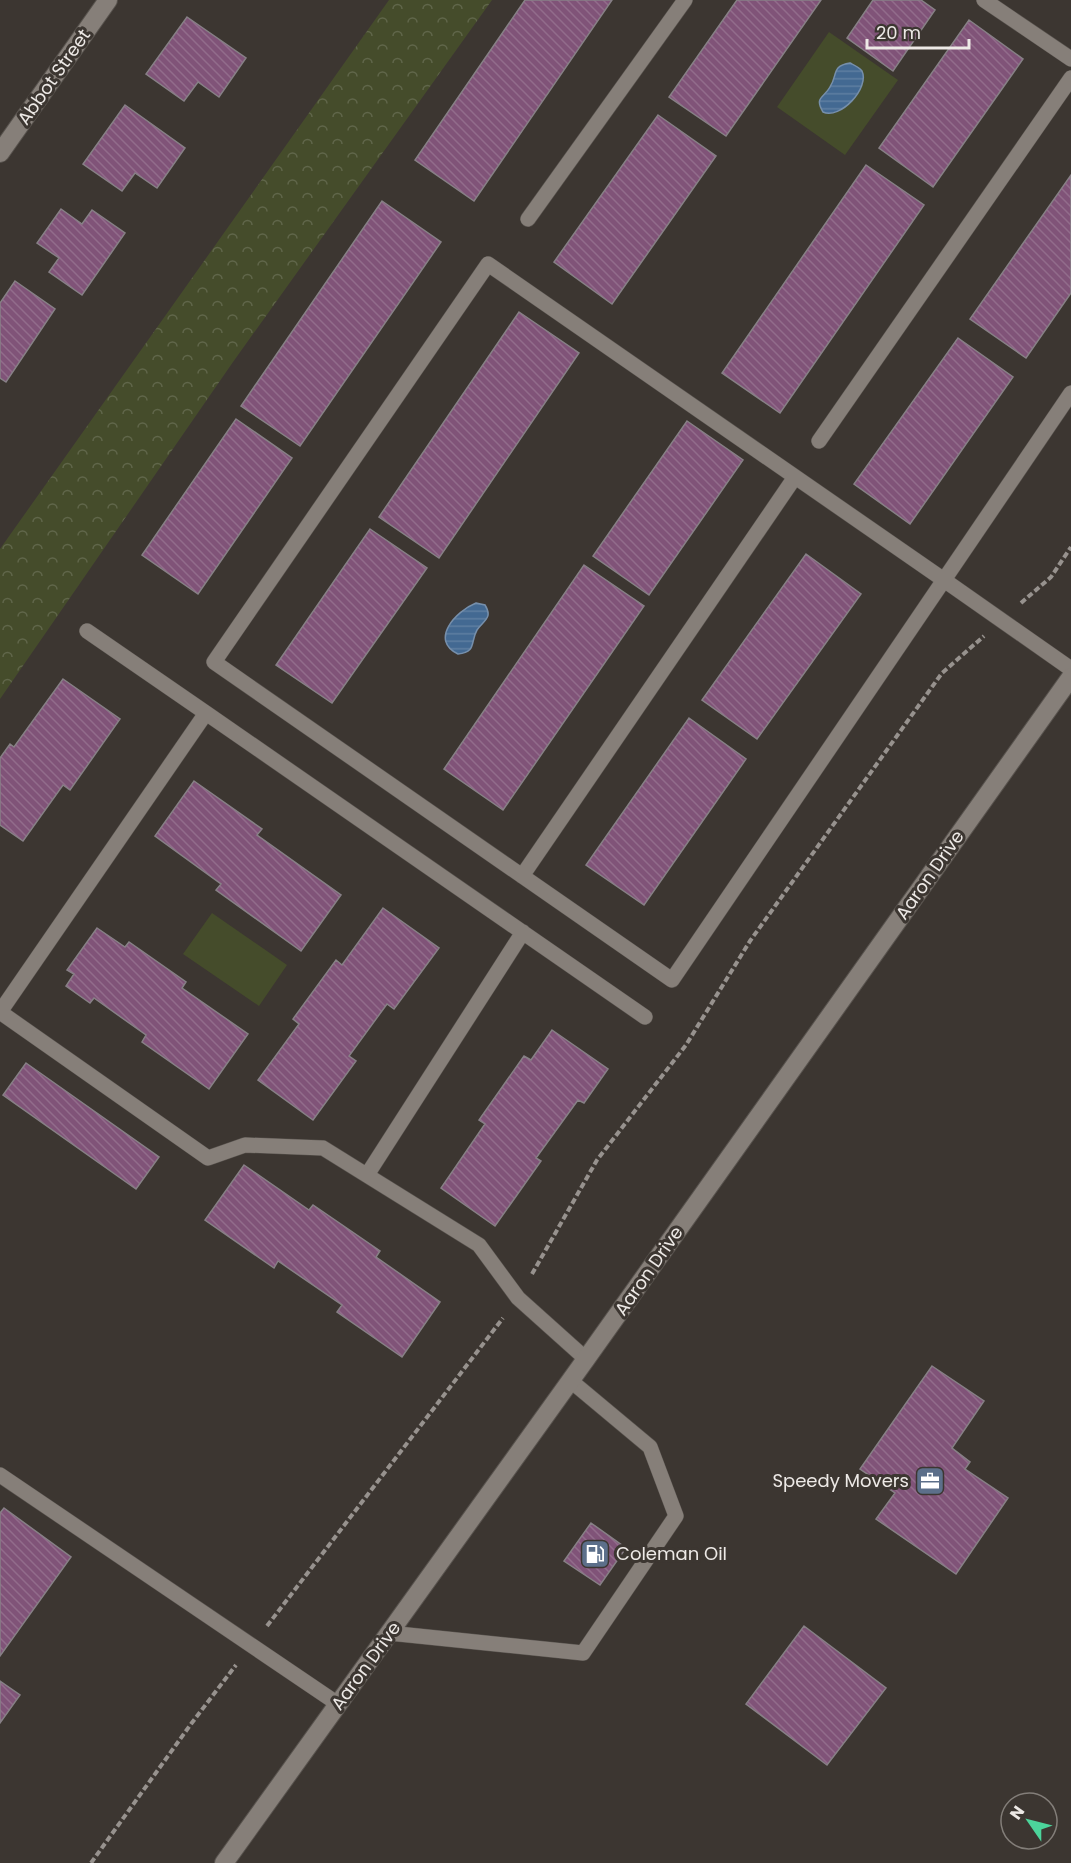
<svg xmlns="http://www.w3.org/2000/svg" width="1071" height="1863" font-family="Poppins,sans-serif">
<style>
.forest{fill:url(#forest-crowns)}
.pitch{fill:#454c2b}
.water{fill:url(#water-rules);stroke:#768fab;stroke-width:1.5}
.building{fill:url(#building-back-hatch);stroke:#878086;stroke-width:1.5}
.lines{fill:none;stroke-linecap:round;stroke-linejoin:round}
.service-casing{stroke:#58534e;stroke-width:16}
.minor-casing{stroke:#58534e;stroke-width:20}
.tertiary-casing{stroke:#58534e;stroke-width:20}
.path{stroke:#97928e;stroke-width:4;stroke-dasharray:6 3;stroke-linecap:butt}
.service{stroke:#867f79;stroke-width:15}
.minor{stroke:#867f79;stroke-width:18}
.tertiary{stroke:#867f79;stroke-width:18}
.labels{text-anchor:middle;stroke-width:6;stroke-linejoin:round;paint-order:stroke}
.street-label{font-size:18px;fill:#ede9e6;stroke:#3c3631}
.poi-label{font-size:18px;fill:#ede9e6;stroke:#3c3631;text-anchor:end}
</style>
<defs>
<pattern id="forest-crowns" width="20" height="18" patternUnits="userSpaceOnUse" patternTransform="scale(1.5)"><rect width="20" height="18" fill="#454c2b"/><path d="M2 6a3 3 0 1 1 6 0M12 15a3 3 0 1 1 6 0" fill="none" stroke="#60664a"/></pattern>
<pattern id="water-rules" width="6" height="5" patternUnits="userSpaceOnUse" patternTransform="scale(1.5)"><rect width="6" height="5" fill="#436992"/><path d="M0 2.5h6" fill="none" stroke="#5e7ea1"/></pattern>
<pattern id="building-back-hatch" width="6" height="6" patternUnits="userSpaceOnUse" patternTransform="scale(1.5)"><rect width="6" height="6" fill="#805378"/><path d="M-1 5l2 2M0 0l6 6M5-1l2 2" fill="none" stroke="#926c8b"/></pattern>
</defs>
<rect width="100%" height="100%" fill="#3c3631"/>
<path class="forest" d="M 389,0 L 492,0 L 233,362 L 0,699 L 0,549 Z"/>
<path class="pitch" d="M 829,32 L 898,80 L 845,155 L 777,107 Z
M 212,913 L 287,965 L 259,1006 L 183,954 Z"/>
<path class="water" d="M 850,63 C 854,65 859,67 862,71 C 870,88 840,120 823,112 C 814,97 824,98 830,87 C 838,75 831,66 850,63 Z
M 476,603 L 485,605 C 493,618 484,620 477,630 C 470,642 477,652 458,654 C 429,640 456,611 476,603 Z"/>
<path class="building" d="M 525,0 L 612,0 L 474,201 L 415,160 Z
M 737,0 L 821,0 L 726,136 L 669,97 Z
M 873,0 L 921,0 L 935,10 L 893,71 L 847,38 Z
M 187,17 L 246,58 L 219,97 L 198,82 L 184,101 L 146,74 Z
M 969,20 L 1023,59 L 933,187 L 879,148 Z
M 125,105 L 185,148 L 157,188 L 135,173 L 122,191 L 83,164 Z
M 658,115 L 716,156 L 612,304 L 554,262 Z
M 866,165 L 924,205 L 780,413 L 722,373 Z
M 1071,175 L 1071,293 L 1026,358 L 970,319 Z
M 382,201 L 441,242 L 300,446 L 241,406 Z
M 61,209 L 82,224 L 92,210 L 125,233 L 82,295 L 49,272 L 59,258 L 37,243 Z
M 15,281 L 55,309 L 6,382 L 0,378 L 0,303 Z
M 519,312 L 579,353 L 439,558 L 379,517 Z
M 958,338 L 1013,377 L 910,524 L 854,484 Z
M 236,419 L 292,458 L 198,594 L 142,555 Z
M 687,421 L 743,460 L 649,595 L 593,556 Z
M 370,529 L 427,568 L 332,703 L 276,665 Z
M 806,554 L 861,594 L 757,739 L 702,700 Z
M 584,565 L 644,606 L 503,810 L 444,769 Z
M 63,679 L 120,719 L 70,790 L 63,785 L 23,841 L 0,825 L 0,758 L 10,744 L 14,747 Z
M 689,718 L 746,759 L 644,905 L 586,865 Z
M 194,781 L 262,829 L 257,835 L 341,895 L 301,951 L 216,890 L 221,884 L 155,836 Z
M 383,908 L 439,948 L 394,1009 L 387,1004 L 349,1056 L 356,1061 L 313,1120 L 258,1080 L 299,1024 L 293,1019 L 336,960 L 342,965 Z
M 97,928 L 125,947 L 129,942 L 186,982 L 182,988 L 248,1034 L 209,1089 L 142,1042 L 146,1035 L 94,998 L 90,1003 L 66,986 L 74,974 L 67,970 Z
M 552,1030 L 608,1069 L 584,1103 L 578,1100 L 536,1158 L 541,1161 L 495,1226 L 441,1188 L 485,1124 L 479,1120 L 524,1056 L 531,1060 Z
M 26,1063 L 159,1157 L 136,1189 L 3,1095 Z
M 244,1165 L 309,1210 L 313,1205 L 380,1251 L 376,1257 L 440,1302 L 402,1357 L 337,1312 L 342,1305 L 278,1261 L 274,1268 L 205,1220 Z
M 932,1366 L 984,1401 L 952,1448 L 970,1462 L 965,1469 L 1008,1498 L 956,1574 L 876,1519 L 895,1493 L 860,1469 Z
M 4,1508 L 71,1557 L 0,1656 L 0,1513 Z
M 591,1523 L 626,1548 L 600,1585 L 564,1561 Z
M 804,1626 L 886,1688 L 827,1765 L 746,1704 Z
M 0,1681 L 20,1695 L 0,1723 Z"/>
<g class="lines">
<g class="service-casing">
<path id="service" d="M 984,0 L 1071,59
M 528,219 L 685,0
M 1071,393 L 672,980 L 214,662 L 488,264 L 944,580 L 1071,669
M 819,441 L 1071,78
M 87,631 L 206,713
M 522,876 L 795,477
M 367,1175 L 523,932
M 586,1359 L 518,1298 L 479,1245 L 323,1148 L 245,1145 L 208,1158 L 0,1012 L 206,713 L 645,1017
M 0,1475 L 338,1704
M 389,1633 L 583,1653 L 676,1516 L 650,1447 L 571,1381"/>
</g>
<g class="minor-casing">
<path id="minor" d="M 0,153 L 108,0"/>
</g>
<g class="tertiary-casing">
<path id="tertiary" d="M 224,1863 L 586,1359 L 1071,677"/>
</g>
<path class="path" d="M 1021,603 L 1051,577 L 1071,547
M 532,1274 L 597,1160 L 686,1045 L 750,941 L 942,673 L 984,636
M 267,1626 L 503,1318
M 91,1863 L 191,1724 L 236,1665"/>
<use href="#service" class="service"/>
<use href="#minor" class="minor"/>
<use href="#tertiary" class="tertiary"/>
</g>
<defs>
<g id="office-square" transform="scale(1.5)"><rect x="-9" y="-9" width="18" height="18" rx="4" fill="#5c6f8a" stroke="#3c3631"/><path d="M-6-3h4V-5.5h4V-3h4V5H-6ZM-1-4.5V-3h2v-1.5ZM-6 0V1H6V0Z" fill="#fff"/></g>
<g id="fuel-square" transform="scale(1.5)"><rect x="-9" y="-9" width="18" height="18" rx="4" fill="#5c6f8a" stroke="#3c3631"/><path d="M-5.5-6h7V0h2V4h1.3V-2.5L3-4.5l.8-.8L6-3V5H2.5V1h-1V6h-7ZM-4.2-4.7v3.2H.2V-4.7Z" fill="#fff"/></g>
</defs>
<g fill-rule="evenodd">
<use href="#office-square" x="930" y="1481"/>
<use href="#fuel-square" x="595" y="1554"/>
</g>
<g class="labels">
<g class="street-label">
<text transform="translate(54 77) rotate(-55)" y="6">Abbot Street</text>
<text transform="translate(930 875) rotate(-55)" y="6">Aaron Drive</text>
<text transform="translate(649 1271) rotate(-55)" y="6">Aaron Drive</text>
<text transform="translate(366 1666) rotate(-54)" y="6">Aaron Drive</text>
</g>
<g class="poi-label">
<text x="909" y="1487">Speedy Movers</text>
<text x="616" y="1560" text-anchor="start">Coleman Oil</text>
</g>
</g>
<g transform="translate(1029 1821) rotate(305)"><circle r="28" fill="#3c3631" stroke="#837e79" stroke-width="1.5"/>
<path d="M0-4.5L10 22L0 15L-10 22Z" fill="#4cd49b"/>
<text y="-9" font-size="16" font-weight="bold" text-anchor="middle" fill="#ede9e6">N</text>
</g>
<path d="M867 39v9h102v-9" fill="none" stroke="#ede9e6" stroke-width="3"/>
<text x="876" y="39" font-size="18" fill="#ede9e6" stroke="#3c3631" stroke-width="4.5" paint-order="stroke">20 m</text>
</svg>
